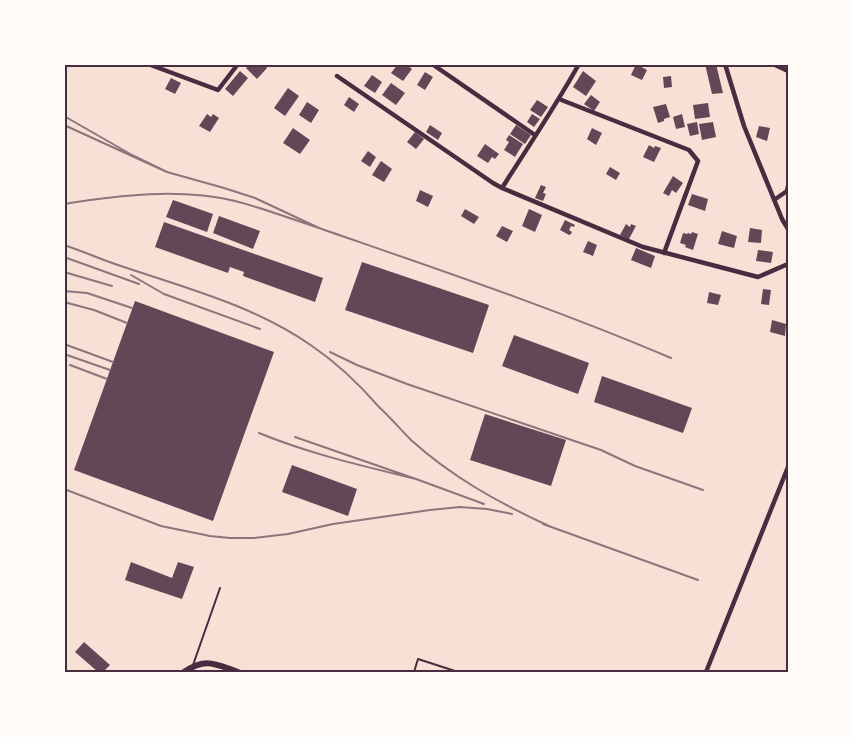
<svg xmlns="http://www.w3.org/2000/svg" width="853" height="737" font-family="'Open Sans',sans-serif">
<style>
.building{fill:#644757}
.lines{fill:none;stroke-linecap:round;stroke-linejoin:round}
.service{stroke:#4a2c40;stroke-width:2}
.minor{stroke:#4a2c40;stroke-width:4.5}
.secondary{stroke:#4a2c40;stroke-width:6}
.rail{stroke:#8f747c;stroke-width:2}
.neatline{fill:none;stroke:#4a2c40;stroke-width:2}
</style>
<rect width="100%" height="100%" fill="#f7e1d7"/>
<path class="building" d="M 250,64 L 264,64 L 267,68 L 257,79 L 246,68 Z
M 398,64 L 406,64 L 412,69 L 403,81 L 391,73 Z
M 636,64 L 647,70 L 642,80 L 631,75 Z
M 705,64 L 716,64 L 723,93 L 712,94 Z
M 240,71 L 248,78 L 233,96 L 225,89 Z
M 583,71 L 596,81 L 586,96 L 573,87 Z
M 425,72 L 433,77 L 425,90 L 417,85 Z
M 372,75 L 382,82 L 375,93 L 364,86 Z
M 671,76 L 672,87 L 664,88 L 663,77 Z
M 171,78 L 181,83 L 175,94 L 165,89 Z
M 391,83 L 405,93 L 396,105 L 382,95 Z
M 288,88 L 299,96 L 285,116 L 274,108 Z
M 591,95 L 600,102 L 594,111 L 584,104 Z
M 349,97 L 359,104 L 354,112 L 344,105 Z
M 537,100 L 548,107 L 541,117 L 530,110 Z
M 307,102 L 319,110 L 311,123 L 299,115 Z
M 708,103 L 710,117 L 695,119 L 693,105 Z
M 666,104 L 670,117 L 664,119 L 664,121 L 658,123 L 653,107 Z
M 207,114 L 211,117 L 213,114 L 219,118 L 210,132 L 199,126 Z
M 532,114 L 540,119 L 534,127 L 527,122 Z
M 682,114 L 685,127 L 676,129 L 673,117 Z
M 697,122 L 699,134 L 690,136 L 687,124 Z
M 713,122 L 716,137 L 702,140 L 699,124 Z
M 430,125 L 442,133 L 438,140 L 426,132 Z
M 516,125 L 531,135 L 525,144 L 510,134 Z
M 759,126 L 770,128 L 767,141 L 756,137 Z
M 293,128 L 310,140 L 300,154 L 283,143 Z
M 592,128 L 602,133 L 596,145 L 587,139 Z
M 415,132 L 424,139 L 416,149 L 407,142 Z
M 509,135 L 523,144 L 515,157 L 504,150 L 509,142 L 506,140 Z
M 485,144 L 499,154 L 495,159 L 492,157 L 488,163 L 477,156 Z
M 649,145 L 654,148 L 655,146 L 661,148 L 654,162 L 643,157 Z
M 368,151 L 376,157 L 370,167 L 361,161 Z
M 381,161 L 392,169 L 384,182 L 372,175 Z
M 610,167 L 620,173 L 616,180 L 606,174 Z
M 673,176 L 683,183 L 676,193 L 672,190 L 669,196 L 663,193 Z
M 541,185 L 546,187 L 543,193 L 546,194 L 543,201 L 535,198 Z
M 420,190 L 433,196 L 428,207 L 416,201 Z
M 692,194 L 708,199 L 705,211 L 688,205 Z
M 173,200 L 213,214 L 207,232 L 166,217 Z
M 465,209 L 479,217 L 474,224 L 461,216 Z
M 529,209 L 542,215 L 535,232 L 522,226 Z
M 219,216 L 260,231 L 253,249 L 213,233 Z
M 565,220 L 575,225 L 574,227 L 571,226 L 569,230 L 572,232 L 571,234 L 569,235 L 560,230 Z
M 164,222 L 323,278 L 315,302 L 243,276 L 244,272 L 230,267 L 228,273 L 155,247 Z
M 626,224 L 630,227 L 631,224 L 636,226 L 629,239 L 620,235 Z
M 502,226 L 513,231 L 507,242 L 496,236 Z
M 750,228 L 762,230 L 761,243 L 748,242 Z
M 722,231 L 737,236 L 734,248 L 718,244 Z
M 692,232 L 698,234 L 693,250 L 685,247 L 686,245 L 680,243 L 683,233 L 687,234 L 688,233 L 691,234 Z
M 588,241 L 597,245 L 593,256 L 583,252 Z
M 636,248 L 655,256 L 651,268 L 631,260 Z
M 758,250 L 773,252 L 771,263 L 756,261 Z
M 362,262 L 489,305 L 473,353 L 345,310 Z
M 763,289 L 771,290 L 769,305 L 761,304 Z
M 709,292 L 721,295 L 718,305 L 707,303 Z
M 135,301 L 274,352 L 213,521 L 74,470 Z
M 772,320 L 786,324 L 785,336 L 770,332 Z
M 514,335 L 589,363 L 578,394 L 502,366 Z
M 602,376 L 692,408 L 683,433 L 594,402 Z
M 485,414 L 566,440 L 551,486 L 470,460 Z
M 292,465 L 357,489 L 348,516 L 282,492 Z
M 131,562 L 172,578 L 178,562 L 194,567 L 182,599 L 125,580 Z
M 84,642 L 110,665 L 105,670 L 108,672 L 96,672 L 97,671 L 75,652 Z"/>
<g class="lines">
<path class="service" d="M 193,665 L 220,588
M 414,672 L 418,659 L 458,672"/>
<path class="minor" d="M 148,64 L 218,90 L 238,64
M 432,64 L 535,135
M 725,64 L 744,126 L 782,219 L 788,229
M 773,64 L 788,71
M 337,76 L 493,183 L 502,188 L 643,247 L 758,277 L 788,264
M 559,99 L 689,150 L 698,161 L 664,253
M 502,188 C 528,147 555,107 579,64
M 774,200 L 787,191 L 788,186
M 706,672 L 788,467"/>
<path class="secondary" d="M 184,672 C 206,657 215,664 238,672"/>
<path class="rail" d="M 64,116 L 132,155 L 167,172 L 64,125
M 64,204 C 120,195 180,188 235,201 C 263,208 291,219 319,228 L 255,198 L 224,188 L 167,172
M 319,228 C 437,269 556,309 671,358
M 64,245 C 82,251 98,258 115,264 C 182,287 254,305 312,346 C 337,363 359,384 379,407 C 390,417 400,429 411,440 C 452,477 499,503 549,526
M 64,257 L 139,284
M 64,272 L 112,286
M 131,275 L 164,294 L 260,329
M 64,291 L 87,293 L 132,308
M 64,302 L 94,310 L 127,323
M 64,344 L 113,362
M 330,352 L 357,365 L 407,384 L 601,450 L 635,466 L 703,490
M 64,354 L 110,370
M 70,365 L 107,379
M 259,433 C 310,454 363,466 416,479 L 295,437
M 416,479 L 484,504
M 64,489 L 161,526 L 210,536 L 230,538 L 253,538 L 288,534 L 333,524 L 430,510 L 460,507 L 487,509 L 512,514
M 543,524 L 698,580"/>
</g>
<rect width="853" height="737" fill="none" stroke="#fffaf5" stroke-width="132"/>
<rect x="66" y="66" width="721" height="605" class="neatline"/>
</svg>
